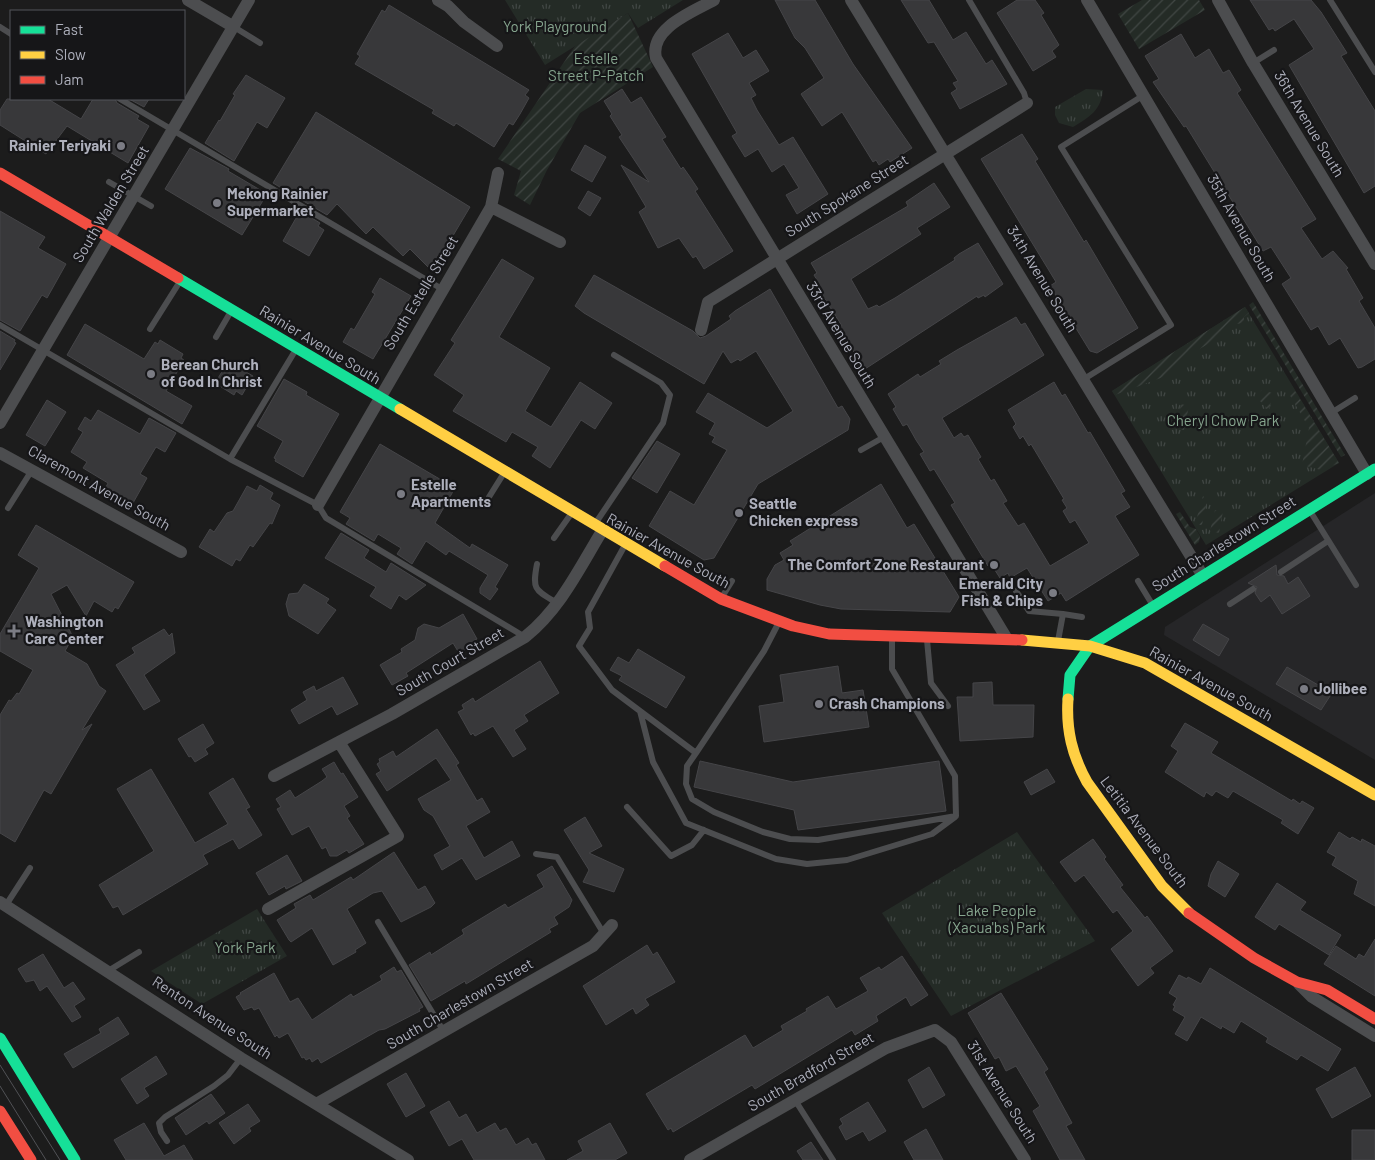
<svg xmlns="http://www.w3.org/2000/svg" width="1375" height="1160" font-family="Barlow,sans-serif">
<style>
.built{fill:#262628}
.park{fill:url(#park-tufts)}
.garden{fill:url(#garden-furrows)}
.building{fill:#38383a;stroke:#454548}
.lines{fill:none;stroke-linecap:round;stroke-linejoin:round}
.lane{stroke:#4c4d4f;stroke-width:6}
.street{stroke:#4c4d4f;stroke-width:12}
.fast{stroke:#16e098;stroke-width:11}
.slow{stroke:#ffcf43;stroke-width:11}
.jam{stroke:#f24e42;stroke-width:11}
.tram{stroke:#515256;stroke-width:1}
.poi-dot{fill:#7b7c84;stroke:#161618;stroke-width:2}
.labels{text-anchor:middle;stroke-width:4.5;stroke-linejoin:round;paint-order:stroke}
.park-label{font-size:15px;fill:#86a58e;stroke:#161618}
.street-label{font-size:15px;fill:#aeb0bc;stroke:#161618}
.poi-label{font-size:15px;font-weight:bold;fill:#aeb0bc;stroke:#161618;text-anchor:start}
</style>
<defs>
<pattern id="park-tufts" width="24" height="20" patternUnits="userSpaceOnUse" patternTransform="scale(1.25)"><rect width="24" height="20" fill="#242b26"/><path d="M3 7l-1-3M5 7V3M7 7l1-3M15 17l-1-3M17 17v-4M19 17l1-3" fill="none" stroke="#414744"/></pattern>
<pattern id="garden-furrows" width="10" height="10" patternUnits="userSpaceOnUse" patternTransform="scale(1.25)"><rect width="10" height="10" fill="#242b26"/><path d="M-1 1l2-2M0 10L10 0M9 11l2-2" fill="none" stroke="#414744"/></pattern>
</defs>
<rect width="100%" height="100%" fill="#1c1c1c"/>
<path class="built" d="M 1375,493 L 1375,760 L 1164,635 L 1165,627 Z"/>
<path class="park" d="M 505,0 L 683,0 L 638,28 L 628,13 L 545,65 Z
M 1086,89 L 1103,90 C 1101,111 1089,117 1073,127 L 1059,123 L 1055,115 L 1055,107 Z
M 1245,307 L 1339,463 L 1206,545 L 1112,391 Z
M 1017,832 L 1095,941 L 951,1016 L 882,913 Z
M 257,909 L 287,956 L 202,1004 L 151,971 Z"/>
<path class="garden" d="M 1142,0 L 1199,0 L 1205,10 L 1139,49 L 1118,14 Z
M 628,13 L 653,67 L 580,113 L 547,170 L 530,205 L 514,195 L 521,171 L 498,159 L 575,46 Z
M 1253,302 L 1345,455 L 1341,457 L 1249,305 Z
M 1245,307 L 1249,313 L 1244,317 L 1244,323 L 1236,324 L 1222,336 L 1189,355 L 1166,376 L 1115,395 L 1112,391 Z
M 1292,386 L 1339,463 L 1321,470 L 1302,465 L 1309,428 L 1288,392 Z
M 1261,390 L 1273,393 L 1269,410 L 1259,400 Z
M 1181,404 L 1189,406 L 1184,430 L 1176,429 Z
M 1203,496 L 1207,501 L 1202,525 L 1195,524 Z
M 1215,510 L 1223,511 L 1219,533 L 1210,531 Z
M 1180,512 L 1190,527 L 1196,529 L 1200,536 L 1199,542 L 1195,545 L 1176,514 Z"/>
<path class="building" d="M 775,0 L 815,0 L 853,64 L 912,148 L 890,162 L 888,159 L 879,165 L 876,160 L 873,162 L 842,112 L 822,126 L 801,94 L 824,78 L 805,48 L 795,38 Z
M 901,0 L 929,0 L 953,40 L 966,32 L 986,64 L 992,60 L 1007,84 L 960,109 L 951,93 L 957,89 L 953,83 L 958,81 L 934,42 L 928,43 Z
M 1017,0 L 1035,0 L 1044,13 L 1041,15 L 1059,45 L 1052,51 L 1056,57 L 1033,71 L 997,13 Z
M 1250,0 L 1311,0 L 1321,12 L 1347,53 L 1341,56 L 1375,111 L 1375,186 L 1364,193 L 1289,65 L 1314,49 L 1294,19 L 1275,31 L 1273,28 L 1269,30 Z
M 389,5 L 529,90 L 525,95 L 529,98 L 520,114 L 513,125 L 509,123 L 494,147 L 456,123 L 454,126 L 432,113 L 434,110 L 355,64 L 360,56 L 357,54 L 382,10 L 385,12 Z
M 728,33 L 743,58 L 756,50 L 769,71 L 749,83 L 756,95 L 751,98 L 757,110 L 779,145 L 793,137 L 828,194 L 797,214 L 786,195 L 799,188 L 784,164 L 772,172 L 758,149 L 745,157 L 732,136 L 737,133 L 692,54 Z
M 1181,34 L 1195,58 L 1209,49 L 1223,73 L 1229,70 L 1241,90 L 1237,93 L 1316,219 L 1301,228 L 1322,259 L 1333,251 L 1348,268 L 1346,269 L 1363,298 L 1359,301 L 1375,328 L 1375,359 L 1362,367 L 1358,368 L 1340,338 L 1329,345 L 1318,326 L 1311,330 L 1282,284 L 1291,278 L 1271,247 L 1263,251 L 1186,126 L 1184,127 L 1153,82 L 1159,79 L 1145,56 Z
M 246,75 L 285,98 L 267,128 L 257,122 L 234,161 L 205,143 L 219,120 L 220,121 L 235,95 L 233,94 Z
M 622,89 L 631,103 L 641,97 L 666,137 L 662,139 L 681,169 L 683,167 L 690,177 L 698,189 L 695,191 L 733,251 L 704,269 L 696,256 L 693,258 L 679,238 L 658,248 L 639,212 L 646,207 L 621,165 L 649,182 L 619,137 L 622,135 L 610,116 L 612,114 L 604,101 Z
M 7,99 L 48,99 L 81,119 L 93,99 L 115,99 L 117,103 L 139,116 L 137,119 L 149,126 L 128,163 L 67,126 L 46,154 L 0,125 L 0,110 Z
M 129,99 L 149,99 L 144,107 Z
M 316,112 L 470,207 L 432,271 L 410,249 L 403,256 L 373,227 L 366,234 L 337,204 L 327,215 L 273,183 Z
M 1022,134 L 1038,159 L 1035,161 L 1084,242 L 1086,240 L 1138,328 L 1097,353 L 1090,351 L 1050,286 L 1056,282 L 981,159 Z
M 585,145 L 606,157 L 592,182 L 571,170 Z
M 190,148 L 229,169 L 228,171 L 267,194 L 242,235 L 165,189 Z
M 934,183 L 950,207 L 917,228 L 921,234 L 851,279 L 868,309 L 877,305 L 879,307 L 895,298 L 955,260 L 954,258 L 959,254 L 978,243 L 1003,284 L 985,297 L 984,295 L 978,298 L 977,296 L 865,369 L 844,337 L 839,328 L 842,326 L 814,282 L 817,280 L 814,275 L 817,273 L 811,263 L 908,206 L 906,202 Z
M 588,191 L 601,198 L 590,216 L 578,208 Z
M 0,211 L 45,237 L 38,248 L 66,264 L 47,298 L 42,295 L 20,331 L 0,320 Z
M 300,211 L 320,223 L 318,226 L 324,230 L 309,256 L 283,241 Z
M 502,259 L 534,278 L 499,337 L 550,368 L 525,411 L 551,427 L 580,382 L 612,403 L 595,429 L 581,420 L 550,468 L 532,456 L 538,447 L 512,432 L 506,442 L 453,411 L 464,395 L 434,375 L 455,343 L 451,340 Z
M 594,275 L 693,331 L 700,338 L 706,336 L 731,319 L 729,316 L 735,311 L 770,289 L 838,408 L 842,406 L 850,419 L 848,430 L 758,484 L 714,558 L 704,560 L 649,526 L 670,491 L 694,505 L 727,450 L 712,442 L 715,437 L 709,434 L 715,423 L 696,412 L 708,393 L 767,428 L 793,411 L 756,351 L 740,361 L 738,359 L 731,363 L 723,351 L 704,384 L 584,313 L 575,306 Z
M 380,278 L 411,296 L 373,359 L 343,342 L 351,328 L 354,330 L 375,294 L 372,292 Z
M 1016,317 L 1021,325 L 1025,323 L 1044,355 L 942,418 L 954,438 L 961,433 L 964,437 L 968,435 L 981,457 L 978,459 L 991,481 L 994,479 L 1007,501 L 1003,503 L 1018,526 L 1024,523 L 1050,566 L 1089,543 L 1075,520 L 1070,523 L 1063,511 L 1067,508 L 1062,500 L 1064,499 L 1031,444 L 1029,446 L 1023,436 L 1020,439 L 1013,427 L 1016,424 L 1008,410 L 1054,382 L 1062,396 L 1065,394 L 1088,433 L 1090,432 L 1125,491 L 1121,493 L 1130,507 L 1115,516 L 1139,555 L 1066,601 L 1061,593 L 1048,601 L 1027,568 L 1010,578 L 1008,573 L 1000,578 L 991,564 L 988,566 L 951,505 L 955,503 L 934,469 L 930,471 L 920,454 L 924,452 L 916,440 L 907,424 L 903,426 L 893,409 L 896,407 L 888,394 L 918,374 L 920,377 L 941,364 L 939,361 L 957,350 Z
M 85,324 L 144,359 L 155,342 L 158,344 L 160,340 L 183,354 L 181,358 L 184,360 L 166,391 L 192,406 L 182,424 L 67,355 Z
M 0,331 L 15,340 L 14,342 L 16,343 L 0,370 Z
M 228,362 L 253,376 L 242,395 L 236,391 L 234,395 L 215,383 Z
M 284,379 L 307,392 L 306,395 L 339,414 L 303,477 L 275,461 L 276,459 L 274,458 L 283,441 L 257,426 Z
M 47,400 L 66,412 L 45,446 L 26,435 Z
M 98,410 L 140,434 L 149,418 L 176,433 L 165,452 L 156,447 L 140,474 L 147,478 L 133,503 L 106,487 L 108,483 L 83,468 L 87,462 L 71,452 L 83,432 L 78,429 L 85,417 L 91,421 Z
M 657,441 L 680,454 L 657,493 L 632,478 Z
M 380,444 L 455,488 L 435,523 L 470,548 L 472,544 L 508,565 L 495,587 L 498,589 L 490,600 L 480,593 L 480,588 L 488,575 L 449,551 L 446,555 L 426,541 L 412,564 L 397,554 L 401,548 L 378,534 L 374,541 L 346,524 L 350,518 L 340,512 Z
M 881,484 L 907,528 L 914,524 L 959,597 L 950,612 L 841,609 L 820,605 L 767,590 L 767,579 L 775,565 L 784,560 L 780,553 L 793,545 L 790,541 Z
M 260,485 L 273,493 L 270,499 L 280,505 L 272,524 L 270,523 L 253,547 L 250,545 L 240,561 L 236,559 L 232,566 L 199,547 L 210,529 L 214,532 L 227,513 L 233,511 L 247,486 L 257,491 Z
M 36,525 L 134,582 L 118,609 L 115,607 L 112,612 L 94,601 L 86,616 L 67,585 L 51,594 L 73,637 L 65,651 L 87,664 L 99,686 L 106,691 L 82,730 L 92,724 L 51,794 L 44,790 L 15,842 L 0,833 L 0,715 L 9,700 L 11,701 L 17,693 L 19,694 L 33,670 L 0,651 L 0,634 L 39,568 L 18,555 Z
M 341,533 L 369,550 L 364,558 L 386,572 L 391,563 L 426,585 L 406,600 L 399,595 L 391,609 L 370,596 L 376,587 L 325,558 Z
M 1276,565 L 1277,575 L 1284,576 L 1288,584 L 1298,577 L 1310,596 L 1282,614 L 1270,595 L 1261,602 L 1255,593 L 1257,587 L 1248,583 Z
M 304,584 L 329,599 L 326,603 L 336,610 L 318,634 L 289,616 L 286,604 L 289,594 L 298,593 Z
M 463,614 L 477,639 L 473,641 L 475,644 L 459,653 L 453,643 L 406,673 L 408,676 L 392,685 L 380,665 L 402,652 L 401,649 L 415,640 L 418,628 L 424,624 L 439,628 Z
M 1203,624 L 1229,639 L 1219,656 L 1193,640 Z
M 164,629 L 169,636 L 172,633 L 175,653 L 144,675 L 160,701 L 144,710 L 116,665 L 135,653 L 132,648 Z
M 638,649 L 685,677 L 666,708 L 619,680 L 622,676 L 610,670 L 618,657 L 629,663 Z
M 540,661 L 559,693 L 524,715 L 528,721 L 514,730 L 526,749 L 513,757 L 493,726 L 475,736 L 473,733 L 471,735 L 458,712 L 464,709 L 462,705 L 473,698 L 475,702 Z
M 838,666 L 842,693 L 863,690 L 869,727 L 764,742 L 759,706 L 784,702 L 780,675 Z
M 1287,667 L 1332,693 L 1321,710 L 1276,684 Z
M 343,677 L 358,704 L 337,715 L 332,706 L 299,724 L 291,710 L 307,700 L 303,692 L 314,686 L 316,691 Z
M 992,682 L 993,705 L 1034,705 L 1033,737 L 960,741 L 957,697 L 973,697 L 973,683 Z
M 1185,723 L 1218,742 L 1211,753 L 1292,801 L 1293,799 L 1300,804 L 1302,801 L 1314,808 L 1298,834 L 1281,823 L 1283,820 L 1233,791 L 1228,798 L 1216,791 L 1212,796 L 1206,792 L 1204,797 L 1165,772 L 1178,751 L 1171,746 Z
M 203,724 L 214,743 L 205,749 L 208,754 L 195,762 L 191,756 L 189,757 L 178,739 Z
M 437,729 L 459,763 L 456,765 L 477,801 L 482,798 L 490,812 L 466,826 L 484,858 L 512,841 L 520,856 L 476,880 L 462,858 L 442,870 L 434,855 L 450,846 L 433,816 L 424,810 L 418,799 L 451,780 L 436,758 L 387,791 L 376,774 L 381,771 L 377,764 L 380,762 L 379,759 L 381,758 L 393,751 L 396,757 Z
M 700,761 L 793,782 L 939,761 L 946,811 L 798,830 L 794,810 L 694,787 Z
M 334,762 L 341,774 L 343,773 L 358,797 L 344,806 L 350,816 L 347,818 L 364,844 L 349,853 L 347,850 L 337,856 L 330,856 L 326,847 L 322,849 L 309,826 L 292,835 L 277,809 L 281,807 L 276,799 L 290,790 L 295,798 L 322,781 L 327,777 L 322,769 Z
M 151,769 L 195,843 L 228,824 L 209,793 L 233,778 L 250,807 L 246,809 L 262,835 L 239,849 L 233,839 L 203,855 L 208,864 L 123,915 L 118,906 L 113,908 L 99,885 L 154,851 L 117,789 Z
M 1047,769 L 1055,782 L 1031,795 L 1024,782 Z
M 585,817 L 602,846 L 589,853 L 624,869 L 614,892 L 583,882 L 589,870 L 564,830 Z
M 1339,832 L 1350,839 L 1352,837 L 1361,842 L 1362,839 L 1375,846 L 1375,906 L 1354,894 L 1358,881 L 1332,865 L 1336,857 L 1327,852 Z
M 1093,839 L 1106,857 L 1104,859 L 1123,885 L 1120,887 L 1145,918 L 1147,916 L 1173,951 L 1150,968 L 1154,973 L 1138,986 L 1111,949 L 1133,931 L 1117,910 L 1113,913 L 1084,875 L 1075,882 L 1060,862 Z
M 394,852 L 418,890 L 425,886 L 435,903 L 431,907 L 401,922 L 382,891 L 373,893 L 347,909 L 366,943 L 355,950 L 356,952 L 333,965 L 312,928 L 291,942 L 289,940 L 277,920 L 296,908 L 294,904 L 310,895 L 313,900 L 351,877 L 353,880 Z
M 287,855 L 302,881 L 286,889 L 285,886 L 269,895 L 256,873 Z
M 1218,861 L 1239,874 L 1225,897 L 1208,886 L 1211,874 Z
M 552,866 L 572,900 L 569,907 L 554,917 L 558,924 L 549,929 L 551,932 L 466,984 L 465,981 L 431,1001 L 409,965 L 430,952 L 431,955 L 464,934 L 462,930 L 505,904 L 508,908 L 544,887 L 537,875 Z
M 1277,883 L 1306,902 L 1300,910 L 1341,935 L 1329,955 L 1279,924 L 1275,930 L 1255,917 Z
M 1375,939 L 1375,996 L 1324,964 L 1336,946 L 1356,959 L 1359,954 L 1364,957 Z
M 647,945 L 653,955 L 657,952 L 675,982 L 645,999 L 649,1005 L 636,1014 L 633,1008 L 606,1025 L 583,986 Z
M 43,954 L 64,988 L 73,982 L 85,999 L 74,1006 L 81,1017 L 72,1022 L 47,986 L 40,991 L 34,980 L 26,982 L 18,969 Z
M 902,956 L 928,995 L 911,1006 L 906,997 L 876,1016 L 878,1021 L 855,1035 L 852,1030 L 755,1089 L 752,1085 L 673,1132 L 671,1128 L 668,1130 L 646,1094 L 745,1035 L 753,1048 L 783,1030 L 781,1026 L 807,1011 L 806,1009 L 828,996 L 836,1009 L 868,991 L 860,978 L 879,967 L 881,970 Z
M 394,967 L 397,972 L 401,970 L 423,1007 L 419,1009 L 420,1011 L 385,1029 L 379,1030 L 321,1063 L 318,1058 L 312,1062 L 310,1058 L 306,1060 L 304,1057 L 302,1058 L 288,1033 L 279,1038 L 277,1035 L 275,1037 L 259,1008 L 254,1010 L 252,1007 L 244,1010 L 236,997 L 241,994 L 240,993 L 274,973 L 290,1002 L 298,998 L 312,1020 L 351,994 L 353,997 L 382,980 L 380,976 Z
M 1210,968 L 1341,1049 L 1328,1071 L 1301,1055 L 1297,1060 L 1266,1042 L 1268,1038 L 1241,1021 L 1234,1033 L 1222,1026 L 1221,1029 L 1201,1017 L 1187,1041 L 1175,1034 L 1185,1017 L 1173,1010 L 1175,1006 L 1173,1005 L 1177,998 L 1169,993 L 1179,975 L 1187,979 L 1188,977 L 1201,984 Z
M 1001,993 L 1048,1069 L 1044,1072 L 1072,1123 L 1066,1126 L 1085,1160 L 1060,1160 L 1033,1111 L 1040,1106 L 1016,1066 L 1006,1071 L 999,1057 L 995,1059 L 968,1013 Z
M 118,1017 L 129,1034 L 73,1068 L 64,1054 L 101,1033 L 99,1029 Z
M 156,1056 L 167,1074 L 144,1088 L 149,1096 L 137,1104 L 121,1079 Z
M 929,1067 L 945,1095 L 923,1108 L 908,1080 Z
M 1355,1067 L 1371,1096 L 1332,1118 L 1316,1089 Z
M 406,1073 L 425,1106 L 406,1117 L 387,1084 Z
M 211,1094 L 225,1113 L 209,1124 L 207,1121 L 186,1135 L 175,1118 Z
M 449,1101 L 459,1118 L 466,1114 L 477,1133 L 495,1123 L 500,1131 L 506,1128 L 516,1145 L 528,1138 L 532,1145 L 536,1143 L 545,1160 L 474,1160 L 462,1139 L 449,1146 L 430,1112 Z
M 868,1102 L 886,1131 L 869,1141 L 863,1131 L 846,1140 L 839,1127 L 843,1124 L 840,1119 Z
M 248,1104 L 260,1121 L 249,1128 L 251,1131 L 234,1144 L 219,1123 Z
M 144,1123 L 164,1156 L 184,1145 L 193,1160 L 126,1160 L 114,1140 Z
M 610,1123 L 627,1153 L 615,1160 L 567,1160 L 583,1151 L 578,1141 Z
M 926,1129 L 943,1160 L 914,1160 L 904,1142 Z
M 1352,1130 L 1375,1130 L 1375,1160 L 1352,1160 Z
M 811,1142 L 823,1160 L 803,1160 L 797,1151 Z"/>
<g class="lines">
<path class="lane" d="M 969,0 L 1024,93 L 1027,103
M 1330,0 L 1375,72
M 0,27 L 11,34
M 234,27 L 260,43
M 1253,63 L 1274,50
M 120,99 L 442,289
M 109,182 L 151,206
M 0,325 L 230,459 L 318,505 L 326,518 L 525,637
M 150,329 L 179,283
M 216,337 L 230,313
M 1084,379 L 1171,325 L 1061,147 L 1144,95
M 1331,413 L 1355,398
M 861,450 L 884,437
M 230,459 L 295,351
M 489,497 L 504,473
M 8,508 L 32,470
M 1310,511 L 1356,585
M 597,521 L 663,423 L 670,395 L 661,383 L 614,355
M 554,538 L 571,514
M 625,545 L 588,612 L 590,628 L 579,646 L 612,690 L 696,753 L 764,651 L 778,624
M 537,564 C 532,590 535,590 557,603
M 1281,572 L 1328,541
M 1138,581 L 1152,604
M 1016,591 L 1029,611 L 1063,614
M 722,597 L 732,581
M 1230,604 L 1253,589
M 927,640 L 931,683 L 948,706
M 1058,641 L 1063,614 L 1082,617
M 640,711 L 653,762 L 686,823 L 776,859 L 807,864 L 847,860 L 932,834 L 955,817
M 696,753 L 687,766 L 686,784 L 692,799 L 714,812 L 763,832 L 790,839 L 818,840 L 956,816 L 955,776 L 892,669 L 892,639
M 627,807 L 671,856 L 692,845 L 704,830
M 536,854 L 557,857 L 604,934
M 6,905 L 30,868
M 378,922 L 444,1032
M 108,971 L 139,952
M 795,1100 L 833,1160
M 167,1141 L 161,1132 L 159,1123 L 165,1117 L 214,1086 L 228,1075 L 241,1058"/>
<path class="street" d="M 188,0 L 234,27
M 438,0 L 448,6 L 464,22 L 497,46
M 714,0 C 693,12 649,28 656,58 L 1007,639
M 851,0 L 1203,576
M 1087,0 L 1367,474
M 1218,0 L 1253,63 L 1375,264
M 491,207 L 560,242
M 701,330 L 708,302 L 1027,103
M 0,423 L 249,0
M 0,453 L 181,552
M 318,505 L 491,207 L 498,173
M 274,776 L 392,714 L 525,637 C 560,609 579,569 602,531
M 0,902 L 241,1058 L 408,1160
M 268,909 L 398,836 L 339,742
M 1299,984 L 1312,997 L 1375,1036
M 318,1103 L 593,946 L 612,925
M 690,1160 L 886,1048 L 935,1030 L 951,1042 L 1025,1160"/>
<path class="fast" d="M 178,278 L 400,409
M 1068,699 L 1070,675 L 1090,646 L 1375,469
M 0,1038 L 75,1160"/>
<path class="slow" d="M 400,409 L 665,566
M 1022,640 L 1090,646 L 1145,663 L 1375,795
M 1068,699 C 1066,730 1072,755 1087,782 L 1162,886 L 1189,913"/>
<path class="jam" d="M 0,173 L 178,278
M 665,566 L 721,599 L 793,626 L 829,634 L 1022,640
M 1189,913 L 1254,958 L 1297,982 L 1327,990 L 1375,1019
M 0,1111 L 31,1160"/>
<path class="tram" d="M 0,1065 L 60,1160
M 0,1086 L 46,1160"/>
</g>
<g class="poi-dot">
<circle cx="121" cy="146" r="5"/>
<circle cx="217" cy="203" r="5"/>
<circle cx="151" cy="374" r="5"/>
<circle cx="401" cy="494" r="5"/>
<circle cx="739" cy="513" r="5"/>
<circle cx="994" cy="565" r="5"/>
<circle cx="1053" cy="593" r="5"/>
<path d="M11.5 623.5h5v5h5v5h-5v5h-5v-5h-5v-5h5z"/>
<circle cx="1304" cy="689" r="5"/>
<circle cx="819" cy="704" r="5"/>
</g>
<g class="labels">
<g class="park-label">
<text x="555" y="32">York Playground</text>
<text x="596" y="64">Estelle<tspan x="596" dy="17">Street P-Patch</tspan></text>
<text x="1223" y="426">Cheryl Chow Park</text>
<text x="997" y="916">Lake People<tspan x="997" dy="17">(Xacua'bs) Park</tspan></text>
<text x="245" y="953">York Park</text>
</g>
<g class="street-label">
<text transform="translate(1309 124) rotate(59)" y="5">36th Avenue South</text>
<text transform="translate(847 196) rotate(-32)" y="5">South Spokane Street</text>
<text transform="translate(111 204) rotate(-59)" y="5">South Walden Street</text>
<text transform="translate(1241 228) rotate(60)" y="5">35th Avenue South</text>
<text transform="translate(1042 279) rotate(59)" y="5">34th Avenue South</text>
<text transform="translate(421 293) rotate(-59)" y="5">South Estelle Street</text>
<text transform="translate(841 335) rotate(59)" y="5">33rd Avenue South</text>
<text transform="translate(320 345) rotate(31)" y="5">Rainier Avenue South</text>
<text transform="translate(99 488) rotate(29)" y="5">Claremont Avenue South</text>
<text transform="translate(1224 544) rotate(-32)" y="5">South Charlestown Street</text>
<text transform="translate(668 551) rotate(29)" y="5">Rainier Avenue South</text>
<text transform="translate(450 662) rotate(-30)" y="5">South Court Street</text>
<text transform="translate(1211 684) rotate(29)" y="5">Rainier Avenue South</text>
<text transform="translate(1144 832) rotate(53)" y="5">Letitia Avenue South</text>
<text transform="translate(460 1004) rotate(-30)" y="5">South Charlestown Street</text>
<text transform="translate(212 1018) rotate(33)" y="5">Renton Avenue South</text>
<text transform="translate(811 1072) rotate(-30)" y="5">South Bradford Street</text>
<text transform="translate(1002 1092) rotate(58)" y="5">31st Avenue South</text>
</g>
<g class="poi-label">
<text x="111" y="151" text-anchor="end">Rainier Teriyaki</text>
<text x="227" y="199">Mekong Rainier<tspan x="227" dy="17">Supermarket</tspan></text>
<text x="161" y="370">Berean Church<tspan x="161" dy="17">of God In Christ</tspan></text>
<text x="411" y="490">Estelle<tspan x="411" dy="17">Apartments</tspan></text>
<text x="749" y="509">Seattle<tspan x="749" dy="17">Chicken express</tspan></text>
<text x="984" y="570" text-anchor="end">The Comfort Zone Restaurant</text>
<text x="1043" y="589" text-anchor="end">Emerald City<tspan x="1043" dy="17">Fish &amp; Chips</tspan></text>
<text x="25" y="627">Washington<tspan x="25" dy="17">Care Center</tspan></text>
<text x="1314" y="694">Jollibee</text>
<text x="829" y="709">Crash Champions</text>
</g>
</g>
<rect x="10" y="10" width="175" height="90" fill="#161618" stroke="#53545a"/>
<rect x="20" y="26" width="25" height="8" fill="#16e098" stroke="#53545a"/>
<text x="55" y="35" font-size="15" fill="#aeb0bc">Fast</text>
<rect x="20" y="51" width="25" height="8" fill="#ffcf43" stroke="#53545a"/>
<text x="55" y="60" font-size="15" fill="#aeb0bc">Slow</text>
<rect x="20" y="76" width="25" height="8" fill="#f24e42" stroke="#53545a"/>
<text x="55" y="85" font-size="15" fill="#aeb0bc">Jam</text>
</svg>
